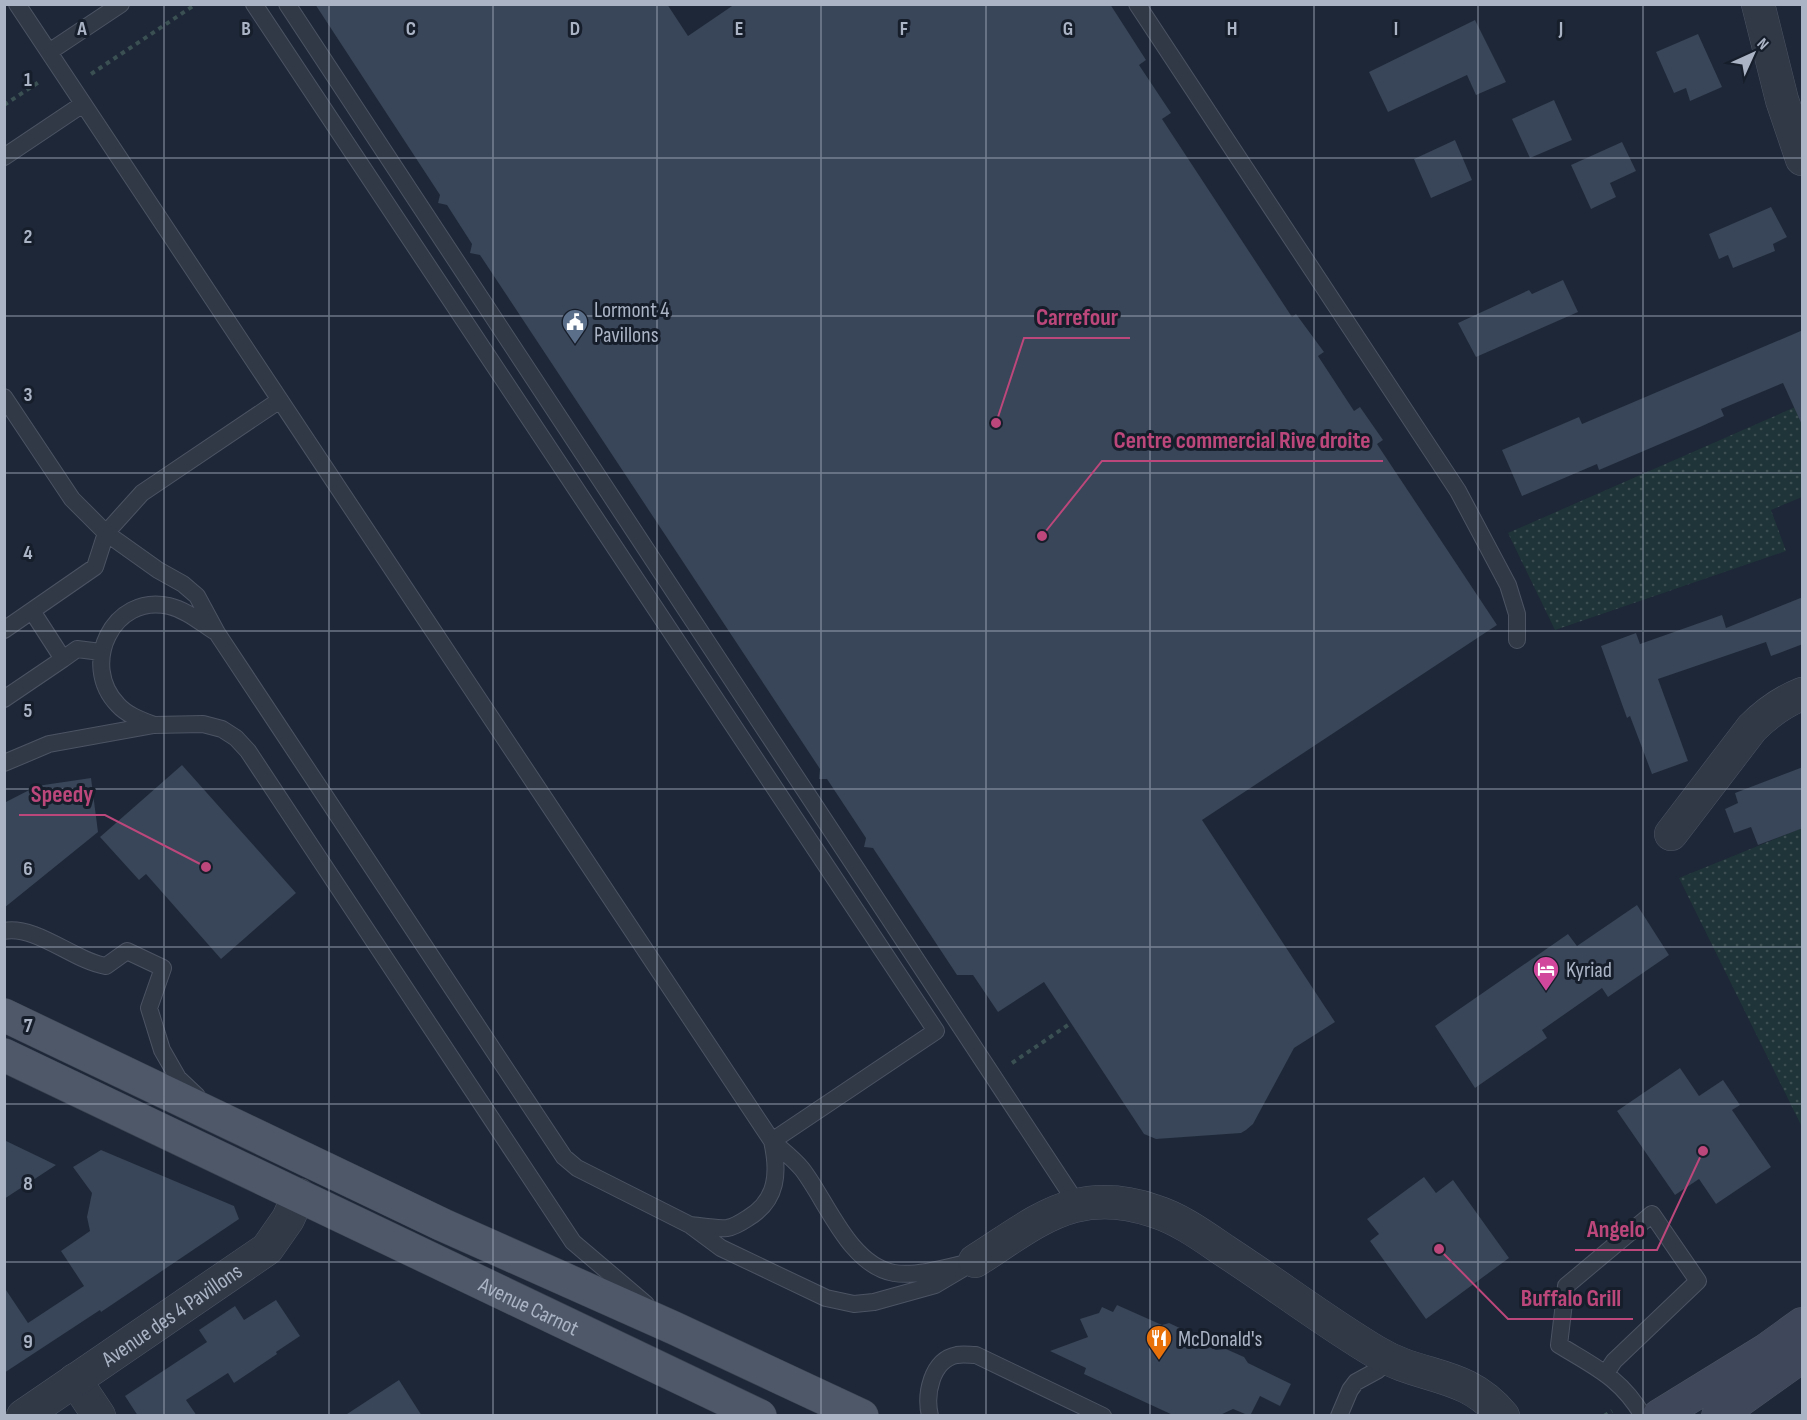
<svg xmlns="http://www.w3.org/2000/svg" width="1807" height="1420" font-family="'Sofia Sans Condensed',sans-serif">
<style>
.garden{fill:url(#garden-dots)}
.building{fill:#394558}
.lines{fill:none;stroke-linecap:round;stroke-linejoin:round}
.lane-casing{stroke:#4c5463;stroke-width:18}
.street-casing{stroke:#4c5463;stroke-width:34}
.secondary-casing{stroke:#4c5463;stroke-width:34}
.primary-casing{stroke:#3a4251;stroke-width:34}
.path{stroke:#3a5052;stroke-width:4;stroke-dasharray:4.5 4.5;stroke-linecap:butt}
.lane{stroke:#313947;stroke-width:16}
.street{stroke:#313947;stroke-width:33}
.secondary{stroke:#3f485b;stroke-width:33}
.primary{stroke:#4e5868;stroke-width:33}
.grid{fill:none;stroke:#aab4c5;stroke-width:1.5;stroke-opacity:0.55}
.labels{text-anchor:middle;stroke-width:6;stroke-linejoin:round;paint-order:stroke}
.poi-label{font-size:22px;fill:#aab4c5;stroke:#171e2b;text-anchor:start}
.street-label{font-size:22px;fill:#aab4c5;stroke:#171e2b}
.grid-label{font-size:20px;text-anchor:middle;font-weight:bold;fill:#aab4c5;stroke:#171e2b;stroke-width:6;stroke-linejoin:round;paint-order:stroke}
.leader{fill:none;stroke:#bb477b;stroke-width:2}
.callout-dot{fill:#bb477b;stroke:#171e2b;stroke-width:2}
.callout-label{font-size:24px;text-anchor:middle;font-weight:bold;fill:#bb477b;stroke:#171e2b;stroke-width:6;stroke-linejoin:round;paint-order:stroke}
</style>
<defs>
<pattern id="garden-dots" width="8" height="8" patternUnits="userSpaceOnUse" patternTransform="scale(1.5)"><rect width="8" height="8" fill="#1f3438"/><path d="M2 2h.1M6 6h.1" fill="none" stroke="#3d4f53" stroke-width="1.8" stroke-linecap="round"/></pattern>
</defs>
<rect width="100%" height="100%" fill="#1d2737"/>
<path class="garden" d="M 1802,404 L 1802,497 L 1771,510 L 1786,551 L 1555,630 L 1508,533 Z
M 1802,828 L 1802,1127 L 1679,878 Z"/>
<path class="building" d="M 315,4 L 667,4 L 688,36 L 735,4 L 1110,4 L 1146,60 L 1139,65 L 1171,113 L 1162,119 L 1292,317 L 1296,314 L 1324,352 L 1318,356 L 1354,411 L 1360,407 L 1383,440 L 1377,444 L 1497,625 L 1202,820 L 1335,1022 L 1294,1048 L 1253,1124 L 1246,1130 L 1241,1133 L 1156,1139 L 1144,1134 L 1044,982 L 998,1012 L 973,975 L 957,975 L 873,848 L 864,847 L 866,838 L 827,779 L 819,779 L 820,769 L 480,255 L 470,253 L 472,244 L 447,205 L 438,203 L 440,195 Z
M 1475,20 L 1506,82 L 1476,95 L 1467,75 L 1388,112 L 1369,72 Z
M 1698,34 L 1722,87 L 1690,101 L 1686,88 L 1674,93 L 1656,52 Z
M 1554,100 L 1572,140 L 1530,158 L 1512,119 Z
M 1455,140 L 1472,180 L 1431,198 L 1414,159 Z
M 1622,142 L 1636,171 L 1610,183 L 1616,197 L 1591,209 L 1571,165 Z
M 1771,207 L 1787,237 L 1773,244 L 1775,251 L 1733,268 L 1728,255 L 1719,259 L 1709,234 Z
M 1563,280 L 1578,312 L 1476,357 L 1458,323 L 1529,290 L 1532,294 Z
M 1803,330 L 1803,427 L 1783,383 L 1721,409 L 1724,416 L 1700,427 L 1599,470 L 1597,464 L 1522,496 L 1502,450 L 1579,417 L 1582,424 Z
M 1803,597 L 1803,644 L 1771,656 L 1766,642 L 1658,679 L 1688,761 L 1652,774 L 1630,716 L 1627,718 L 1601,646 L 1636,633 L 1640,644 L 1722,615 L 1726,628 Z
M 182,765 L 296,893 L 221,959 L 146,874 L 139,880 L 100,837 Z
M 1803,767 L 1803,828 L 1758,845 L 1751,827 L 1734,833 L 1725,809 L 1738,803 L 1735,793 Z
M 91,778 L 98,832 L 4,908 L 4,803 L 37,786 Z
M 1637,905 L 1669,955 L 1608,997 L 1602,988 L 1542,1030 L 1547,1038 L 1475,1088 L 1435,1026 L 1568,934 L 1577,946 Z
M 1680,1068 L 1699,1096 L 1723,1080 L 1740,1105 L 1732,1110 L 1771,1167 L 1716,1204 L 1699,1179 L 1675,1195 L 1617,1111 Z
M 4,1140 L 56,1165 L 4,1199 Z
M 101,1150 L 234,1206 L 239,1219 L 101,1312 L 100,1310 L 4,1373 L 4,1287 L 28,1323 L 84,1286 L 61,1251 L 90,1231 L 87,1217 L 92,1193 L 73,1167 Z
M 1424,1177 L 1436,1193 L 1453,1180 L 1509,1258 L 1426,1319 L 1370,1241 L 1379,1234 L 1367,1219 Z
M 276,1300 L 300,1336 L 276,1352 L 277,1354 L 234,1383 L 228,1373 L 186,1400 L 197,1416 L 138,1416 L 125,1396 L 207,1342 L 199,1330 L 235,1306 L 244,1320 Z
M 1117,1305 L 1162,1325 L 1169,1323 L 1197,1336 L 1200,1343 L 1216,1350 L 1226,1349 L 1244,1357 L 1248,1363 L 1291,1384 L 1280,1406 L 1260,1396 L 1250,1416 L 1233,1409 L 1218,1416 L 1175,1416 L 1084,1374 L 1086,1368 L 1050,1351 L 1088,1337 L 1080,1319 L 1099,1313 L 1102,1307 L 1113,1312 Z
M 399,1380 L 422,1416 L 344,1416 Z"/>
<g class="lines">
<g class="lane-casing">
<path id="lane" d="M 17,4 L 772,1141 C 782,1150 794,1159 802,1169 C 827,1201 849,1265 894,1273 C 917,1277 953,1266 975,1261
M 254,4 L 936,1031 L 772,1141 C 779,1172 778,1200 748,1218 C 742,1222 734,1227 727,1228 C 715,1229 701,1226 690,1225
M 287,4 L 1070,1193 L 1074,1206
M 1137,4 L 1458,491 L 1508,585 L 1517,614 L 1517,640
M 49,52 L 121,4
M 4,157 L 83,104
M 4,397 L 72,499 L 106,533 L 158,570 L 183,584 L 197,596 L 217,633 L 564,1157 L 577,1168 L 690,1225 L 721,1248 L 826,1298 L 854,1304 L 874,1302 L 935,1285 L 962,1269
M 4,630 L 95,567 L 106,533 L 142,493 L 280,400
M 63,659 L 77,649 L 101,652
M 4,699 L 63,659 L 32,611
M 154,725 C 141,720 127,715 118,705 C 79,665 113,593 169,606 C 186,610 200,622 214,631
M 4,763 L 49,744 L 154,725 L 203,724 L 222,729 L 236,738 L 248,751 L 573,1242 L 646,1304
M 4,931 C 37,925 74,961 106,966 L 127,951 L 163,968 L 149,1008 L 162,1050 L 178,1078 L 197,1096
M 1606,1373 L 1614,1361 L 1698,1281 L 1652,1214 L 1566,1286 L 1559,1345 C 1595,1367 1621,1378 1643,1416
M 930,1416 C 925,1395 931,1360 957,1355 C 963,1354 970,1355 976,1355 L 1103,1416
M 1339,1416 L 1350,1390 L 1356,1382 L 1378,1370 L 1385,1357"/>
</g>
<g class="street-casing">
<g id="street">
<path d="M 1758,4 L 1782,100 L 1802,159"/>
<path d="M 1671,834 L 1752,728 C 1768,712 1782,702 1802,694"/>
<path d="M 975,1261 C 1006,1242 1039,1215 1074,1206 C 1101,1199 1128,1202 1154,1211 C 1180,1219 1203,1236 1225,1251 C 1276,1284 1324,1321 1376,1352 C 1422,1380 1465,1370 1503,1416"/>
<path d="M 75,1380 L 99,1416"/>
<path id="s1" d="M 23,1416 L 267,1249 L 288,1219 L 299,1195"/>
</g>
</g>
<g class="secondary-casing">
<path id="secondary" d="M 1659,1416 L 1766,1350 L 1802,1324
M 1718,1416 L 1802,1356"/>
</g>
<g class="primary-casing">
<g id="primary">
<path d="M 4,1015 L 443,1225 L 674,1328 L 862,1416"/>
<path id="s2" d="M 4,1055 L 760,1416"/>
</g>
</g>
<path class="path" d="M 91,74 L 196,4
M 4,105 L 39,82
M 1012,1063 L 1071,1023
M 1604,1416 L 1612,1411"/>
<use href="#lane" class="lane"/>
<use href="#street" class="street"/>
<use href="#secondary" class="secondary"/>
<use href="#primary" class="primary"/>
</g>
<path class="grid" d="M 164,4 L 164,1416M 329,4 L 329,1416M 493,4 L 493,1416M 657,4 L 657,1416M 821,4 L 821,1416M 986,4 L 986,1416M 1150,4 L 1150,1416M 1314,4 L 1314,1416M 1478,4 L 1478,1416M 1643,4 L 1643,1416M 4,158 L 1802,158M 4,316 L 1802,316M 4,473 L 1802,473M 4,631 L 1802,631M 4,789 L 1802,789M 4,947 L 1802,947M 4,1104 L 1802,1104M 4,1262 L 1802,1262"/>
<defs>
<g id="civic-pin" transform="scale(1.35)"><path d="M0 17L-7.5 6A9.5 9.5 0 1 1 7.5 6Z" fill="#5c6f8a" stroke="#171e2b"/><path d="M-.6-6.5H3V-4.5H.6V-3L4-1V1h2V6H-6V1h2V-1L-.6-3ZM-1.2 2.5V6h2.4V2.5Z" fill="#fff"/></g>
<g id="hotel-pin" transform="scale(1.35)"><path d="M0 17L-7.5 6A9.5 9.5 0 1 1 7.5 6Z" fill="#d1479c" stroke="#171e2b"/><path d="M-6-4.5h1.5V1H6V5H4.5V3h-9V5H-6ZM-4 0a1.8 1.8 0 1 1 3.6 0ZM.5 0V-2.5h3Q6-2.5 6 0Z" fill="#fff"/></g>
<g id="restaurant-pin" transform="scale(1.35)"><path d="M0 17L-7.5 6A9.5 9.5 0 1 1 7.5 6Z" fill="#e8710a" stroke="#171e2b"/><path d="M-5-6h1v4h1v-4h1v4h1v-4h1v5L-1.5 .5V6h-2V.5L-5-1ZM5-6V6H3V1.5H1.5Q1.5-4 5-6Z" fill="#fff"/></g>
</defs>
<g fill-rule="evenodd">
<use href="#civic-pin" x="575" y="322"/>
<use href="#hotel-pin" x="1546" y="969"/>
<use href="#restaurant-pin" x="1159" y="1338"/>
</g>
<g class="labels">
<g class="poi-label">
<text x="594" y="317">Lormont 4<tspan x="594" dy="25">Pavillons</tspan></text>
<text x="1566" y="977">Kyriad</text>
<text x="1178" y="1346">McDonald's</text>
</g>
<g class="street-label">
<text dy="8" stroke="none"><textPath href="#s2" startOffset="582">Avenue Carnot</textPath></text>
<text dy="8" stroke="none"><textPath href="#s1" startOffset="180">Avenue des 4 Pavillons</textPath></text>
</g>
</g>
<g class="grid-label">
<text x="82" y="35">A</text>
<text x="246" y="35">B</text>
<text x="411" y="35">C</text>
<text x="575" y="35">D</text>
<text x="739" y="35">E</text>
<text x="904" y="35">F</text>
<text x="1068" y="35">G</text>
<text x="1232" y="35">H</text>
<text x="1396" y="35">I</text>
<text x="1561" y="35">J</text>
<text x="28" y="86">1</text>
<text x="28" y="243">2</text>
<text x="28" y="401">3</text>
<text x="28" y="559">4</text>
<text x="28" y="717">5</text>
<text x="28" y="875">6</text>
<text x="28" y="1032">7</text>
<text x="28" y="1190">8</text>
<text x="28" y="1348">9</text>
</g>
<path class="leader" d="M996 423L1024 338H1130M1042 536L1102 461H1383M206 867L105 815H19M1703 1151L1657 1250H1575M1439 1249L1508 1319H1633"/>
<g class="callout-dot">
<circle cx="996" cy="423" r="6"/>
<circle cx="1042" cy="536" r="6"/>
<circle cx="206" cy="867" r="6"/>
<circle cx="1703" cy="1151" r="6"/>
<circle cx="1439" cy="1249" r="6"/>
</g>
<g class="callout-label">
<text x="1077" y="325">Carrefour</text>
<text x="1242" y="448">Centre commercial Rive droite</text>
<text x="62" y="802">Speedy</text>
<text x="1616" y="1237">Angelo</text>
<text x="1571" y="1306">Buffalo Grill</text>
</g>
<rect width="1807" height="1420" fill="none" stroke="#aab4c5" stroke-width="12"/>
<g transform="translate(1753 54) rotate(45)" stroke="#171e2b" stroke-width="4.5" paint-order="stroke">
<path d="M0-4.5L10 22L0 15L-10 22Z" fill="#aab4c5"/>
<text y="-9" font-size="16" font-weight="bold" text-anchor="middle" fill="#aab4c5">N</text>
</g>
</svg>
